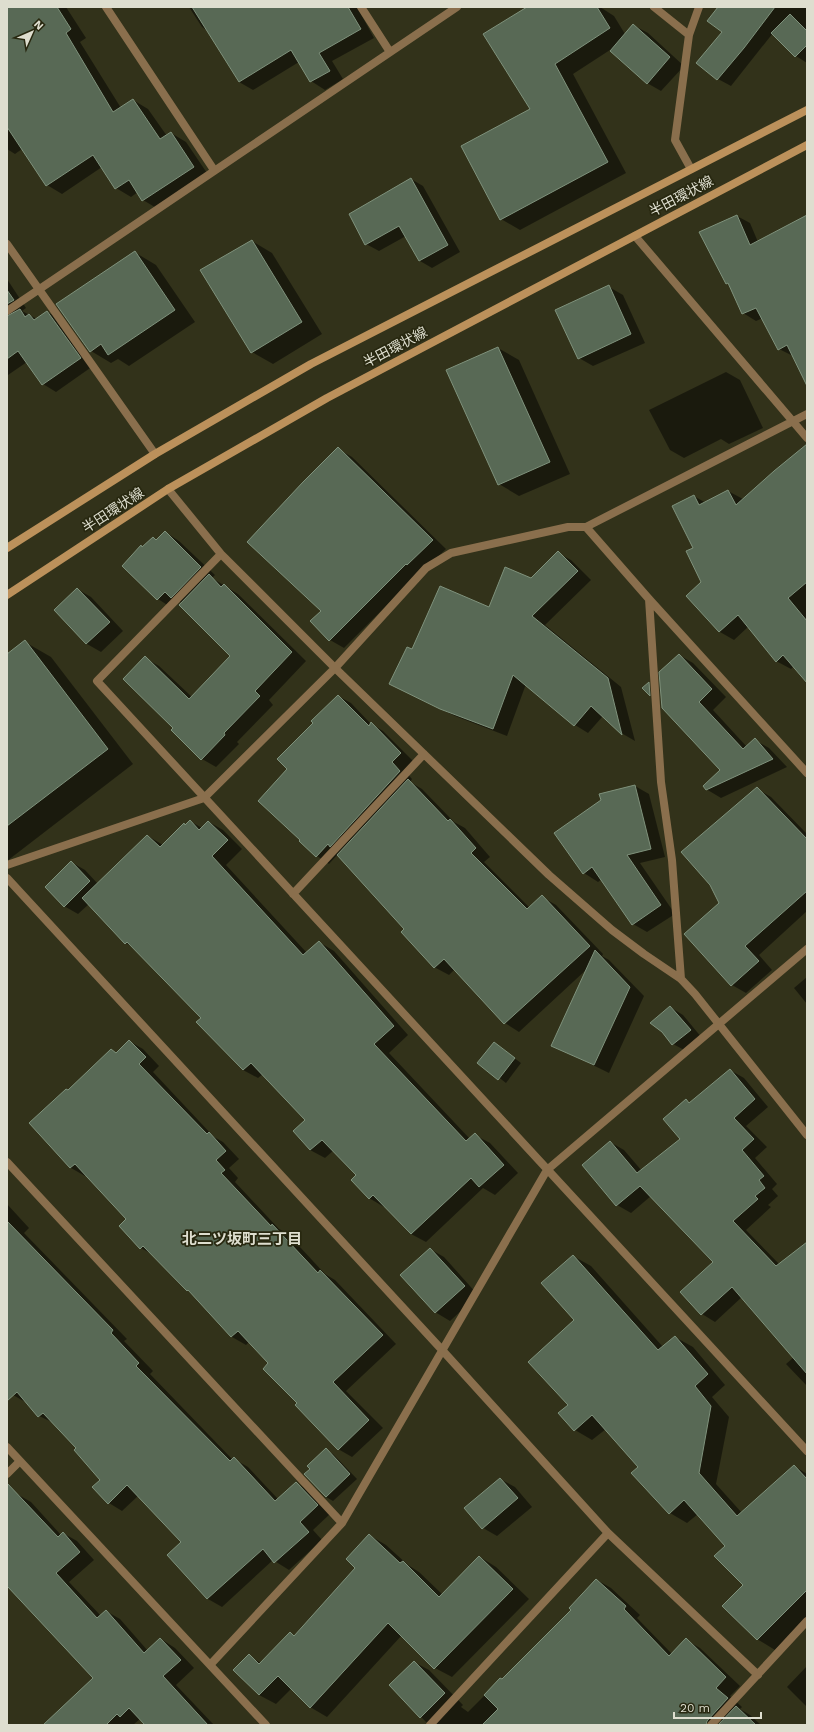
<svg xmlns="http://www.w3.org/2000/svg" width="814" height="1732" font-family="'Work Sans','Noto Sans JP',sans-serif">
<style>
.shadow{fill:#0007}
.building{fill:#586955;stroke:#7f927c}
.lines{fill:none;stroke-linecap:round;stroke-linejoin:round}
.street{stroke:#8a6f4d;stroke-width:8}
.secondary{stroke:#bc915b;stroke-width:8}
.labels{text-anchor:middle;stroke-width:3.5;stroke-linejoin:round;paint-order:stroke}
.street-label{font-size:14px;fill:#dedecf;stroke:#282810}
.neighbourhood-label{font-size:15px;font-weight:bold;fill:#dedecf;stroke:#282810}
</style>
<rect width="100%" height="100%" fill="#32321a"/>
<path class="shadow" d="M 19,7 L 66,7 L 86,38 L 80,42 L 121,108 L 133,100 L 148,109 L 167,136 L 171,133 L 186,142 L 209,176 L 158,209 L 143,200 L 138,192 L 131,197 L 116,188 L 102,167 L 62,194 L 47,185 L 22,149 L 15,154 L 7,149 L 7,52 Z
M 189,7 L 357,7 L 374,38 L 332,61 L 343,79 L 325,90 L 311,81 L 299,62 L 253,90 L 239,82 L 208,31 L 202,27 Z
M 529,7 L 600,7 L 614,16 L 625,34 L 633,25 L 648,33 L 684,66 L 661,91 L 647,83 L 610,50 L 573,74 L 626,173 L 520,230 L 501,219 L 462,146 L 531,109 Z
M 719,7 L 807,7 L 807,63 L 796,56 L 773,33 L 731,86 L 718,79 L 697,62 L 723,32 Z
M 411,179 L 423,186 L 460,252 L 432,268 L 420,261 L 406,236 L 379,251 L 366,244 L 383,196 L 383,194 Z
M 737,216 L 750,223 L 758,242 L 807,216 L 807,384 L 793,356 L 779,349 L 763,318 L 756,321 L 743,313 L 730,285 L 727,283 Z
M 252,241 L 272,253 L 322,334 L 273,364 L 252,352 Z
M 136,253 L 156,265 L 195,322 L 129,366 L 118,359 L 111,363 L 91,351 Z
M 7,279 L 26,308 L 22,311 L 37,319 L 47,312 L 60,319 L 93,366 L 56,392 L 43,384 L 27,362 L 8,375 L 7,374 Z
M 609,287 L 623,295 L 645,343 L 593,366 L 579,358 Z
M 498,348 L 519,360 L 570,474 L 519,496 L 499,484 Z
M 726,372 L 740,380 L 763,428 L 729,444 L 721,439 L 684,458 L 670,450 L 649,410 Z
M 338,449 L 352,457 L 446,549 L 422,572 L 420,572 L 344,648 L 330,640 L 323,611 Z
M 807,459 L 807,681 L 794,666 L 791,669 L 776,661 L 748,627 L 734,640 L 720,632 L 688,596 L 703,583 L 694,548 L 694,496 L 706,503 L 728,491 L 743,499 Z
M 165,532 L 179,541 L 215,575 L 212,578 L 238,594 L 306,661 L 269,700 L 273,705 L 237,742 L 239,744 L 216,767 L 202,759 L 175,728 L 145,658 L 159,666 L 192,697 L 231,656 L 182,603 L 178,601 L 172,608 L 158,599 L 123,566 L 153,538 L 157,541 Z
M 558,553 L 571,560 L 591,580 L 545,625 L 621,687 L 635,741 L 623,734 L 603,716 L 588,733 L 575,725 L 526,684 L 507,736 L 455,716 L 404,691 L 412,650 L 490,608 L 531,579 Z
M 77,589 L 91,597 L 123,631 L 101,652 L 87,644 L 55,610 Z
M 25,642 L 51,657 L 133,764 L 7,861 L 7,656 Z
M 679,655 L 693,663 L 726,697 L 713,710 L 747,747 L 755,740 L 769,748 L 787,767 L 721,798 L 706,789 L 722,770 Z
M 338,696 L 351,703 L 370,723 L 383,731 L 413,761 L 404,770 L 412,779 L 410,782 L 422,789 L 454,822 L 465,828 L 490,857 L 484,862 L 530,908 L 542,897 L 556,905 L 603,954 L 602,956 L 609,960 L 644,996 L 609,1073 L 552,1045 L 587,969 L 519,1032 L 505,1023 L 455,969 L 449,975 L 434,967 L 406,929 L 338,854 L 329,864 L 317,856 L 300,841 L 301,839 L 288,769 L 314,723 Z
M 635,786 L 649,794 L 665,857 L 640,863 L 675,914 L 647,932 L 633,924 L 602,879 L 598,882 L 584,873 Z
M 757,789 L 771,797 L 807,834 L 807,911 L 759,955 L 772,970 L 746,993 L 732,985 L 686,934 L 724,899 Z
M 190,821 L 202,828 L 209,822 L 223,830 L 242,849 L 226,865 L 307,953 L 319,942 L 334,951 L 408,1035 L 389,1053 L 470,1139 L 475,1135 L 490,1143 L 518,1173 L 495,1195 L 483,1188 L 426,1242 L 411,1234 L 385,1206 L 384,1207 L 369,1198 L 357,1175 L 334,1150 L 325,1158 L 310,1150 L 294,1131 L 306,1120 L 263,1074 L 258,1078 L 243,1070 L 202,1018 L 134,948 L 126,943 L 89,904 L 78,914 L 64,906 L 71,862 L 85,870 L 98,884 L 148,836 L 163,845 Z
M 807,977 L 807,1004 L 794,988 Z
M 670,1007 L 683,1015 L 702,1038 L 686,1051 L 673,1044 L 663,1032 Z
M 129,1041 L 143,1049 L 159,1066 L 153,1072 L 214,1137 L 223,1142 L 239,1159 L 229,1168 L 238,1178 L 235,1182 L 279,1229 L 287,1233 L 325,1274 L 335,1280 L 396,1344 L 346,1391 L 383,1428 L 352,1457 L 338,1449 L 298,1403 L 269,1363 L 249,1342 L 246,1345 L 232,1337 L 191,1292 L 155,1256 L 141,1248 L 128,1219 L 87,1174 L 85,1176 L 71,1168 L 30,1123 L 68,1091 L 111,1050 L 117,1053 Z
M 494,1043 L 521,1063 L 506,1083 L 479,1062 Z
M 730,1070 L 744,1078 L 768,1107 L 746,1126 L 767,1147 L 755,1158 L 777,1184 L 772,1189 L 778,1196 L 768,1205 L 771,1207 L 746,1230 L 780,1265 L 807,1243 L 807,1386 L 786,1364 L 794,1357 L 742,1297 L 715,1322 L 702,1314 L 714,1262 L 651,1196 L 631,1213 L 617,1205 L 610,1142 L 624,1150 L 642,1171 L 681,1139 L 686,1101 L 690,1103 Z
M 7,1204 L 29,1228 L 24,1233 L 127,1339 L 124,1341 L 153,1371 L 150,1374 L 233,1460 L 234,1459 L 248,1467 L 278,1499 L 296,1483 L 310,1491 L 331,1513 L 313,1530 L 322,1540 L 289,1570 L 273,1560 L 222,1607 L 208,1599 L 168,1555 L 182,1542 L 139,1495 L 122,1511 L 109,1503 L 102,1480 L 77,1448 L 54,1423 L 39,1416 L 27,1403 L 13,1395 L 7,1388 Z
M 430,1249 L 444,1257 L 478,1295 L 450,1321 L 435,1312 Z
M 573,1256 L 591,1266 L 663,1347 L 675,1337 L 693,1347 L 725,1385 L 712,1397 L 729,1417 L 716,1484 L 742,1513 L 794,1466 L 807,1474 L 807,1589 L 805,1591 L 807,1593 L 807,1618 L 775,1650 L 757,1639 L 744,1585 L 726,1546 L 698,1514 L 687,1523 L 670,1513 L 639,1467 L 606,1429 L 592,1440 L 575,1430 L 569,1405 L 575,1320 Z
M 326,1450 L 333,1454 L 357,1479 L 333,1501 L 326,1497 Z
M 500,1479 L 515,1487 L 532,1507 L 497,1536 L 483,1528 Z
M 17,1494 L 31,1502 L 61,1535 L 63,1533 L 77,1541 L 94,1560 L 69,1582 L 101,1616 L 106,1611 L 120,1619 L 148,1651 L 161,1639 L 175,1648 L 194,1668 L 176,1685 L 214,1725 L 146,1725 L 140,1719 L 133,1725 L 56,1725 L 95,1678 L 7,1585 L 7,1504 Z
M 369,1535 L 386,1545 L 408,1565 L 419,1572 L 443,1595 L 480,1557 L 496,1567 L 529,1599 L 452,1677 L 435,1668 L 402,1635 L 327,1717 L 310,1707 L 292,1688 L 276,1704 L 259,1695 L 235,1670 L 249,1656 L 261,1663 L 290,1633 L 295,1636 L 357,1568 Z
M 597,1580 L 611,1588 L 640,1615 L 637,1618 L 672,1654 L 686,1640 L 700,1648 L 740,1686 L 730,1696 L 742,1707 L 740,1709 L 750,1715 L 761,1725 L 722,1725 L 723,1722 L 715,1717 L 708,1725 L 431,1725 L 426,1722 L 390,1685 L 414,1662 L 429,1670 L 463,1705 L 461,1707 L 468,1712 L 501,1679 L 503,1680 L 573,1610 Z
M 807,1666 L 807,1707 L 787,1687 Z"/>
<path class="building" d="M 7,7 L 57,7 L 71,29 L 66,33 L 113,112 L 133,99 L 160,139 L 171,132 L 194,167 L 142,201 L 129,180 L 115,189 L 93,155 L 46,186 L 7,127 Z
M 192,7 L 348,7 L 361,29 L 319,53 L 330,71 L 310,82 L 291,50 L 239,82 Z
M 527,7 L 597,7 L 610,28 L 555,64 L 608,162 L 500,220 L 461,146 L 530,109 L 483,34 Z
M 718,7 L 775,7 L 744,48 L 717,80 L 696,63 L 722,32 L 707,21 Z
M 790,14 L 807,31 L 807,45 L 795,57 L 771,33 Z
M 633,24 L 670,57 L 647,84 L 610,51 Z
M 411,178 L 448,245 L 419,261 L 399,226 L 365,245 L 349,214 Z
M 737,215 L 750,245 L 807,215 L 807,386 L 787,345 L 778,350 L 756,308 L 742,314 L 728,283 L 726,284 L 699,232 Z
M 252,240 L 302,322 L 251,353 L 200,270 Z
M 135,251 L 175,310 L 108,355 L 101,344 L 90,352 L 56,304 Z
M 609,285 L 631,334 L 578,359 L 555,310 Z
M 7,290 L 14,300 L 7,304 Z
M 20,309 L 25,317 L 29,314 L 34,320 L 47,311 L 81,358 L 42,385 L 18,351 L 7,359 L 7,316 Z
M 498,347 L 550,462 L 498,485 L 446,370 Z
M 807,444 L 807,582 L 788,598 L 807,621 L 807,683 L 783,655 L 776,662 L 738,615 L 719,632 L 686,596 L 701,582 L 686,551 L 693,548 L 672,506 L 694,495 L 699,505 L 728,490 L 736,505 L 774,471 Z
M 338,447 L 433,540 L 407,565 L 406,564 L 329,641 L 310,621 L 321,611 L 247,542 L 303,482 Z
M 165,531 L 201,567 L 171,598 L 165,592 L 157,600 L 122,566 L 141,545 L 142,547 L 153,537 L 156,540 Z
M 558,551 L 578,571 L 532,616 L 608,678 L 622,735 L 591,706 L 574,726 L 513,675 L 493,729 L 440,709 L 389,684 L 407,647 L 412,649 L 440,586 L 489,607 L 505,567 L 531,578 Z
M 209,574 L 221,587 L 224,584 L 292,652 L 255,691 L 260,696 L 224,733 L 225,735 L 201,760 L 171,730 L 173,728 L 123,679 L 145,656 L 189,699 L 230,656 L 179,605 Z
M 77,588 L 110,622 L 86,644 L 54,610 Z
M 25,640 L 108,749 L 7,826 L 7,654 Z
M 679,654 L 712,689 L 699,702 L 743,749 L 755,738 L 773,759 L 706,790 L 703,786 L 720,770 L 662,708 L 659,672 Z
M 649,682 L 650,696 L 642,688 Z
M 338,695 L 369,726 L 371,722 L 401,753 L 392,762 L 400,771 L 330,847 L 328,844 L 316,857 L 299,841 L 300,840 L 258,801 L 287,769 L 277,759 L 313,723 L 311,721 Z
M 408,779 L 448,821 L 450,819 L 476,848 L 471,853 L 527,909 L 542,895 L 590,946 L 504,1024 L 444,959 L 434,968 L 401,932 L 404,929 L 337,855 Z
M 635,785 L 651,849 L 627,855 L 661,905 L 632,925 L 592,867 L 583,874 L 554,833 L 601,800 L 599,794 Z
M 757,787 L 807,839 L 807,891 L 745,946 L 759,961 L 731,986 L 684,934 L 719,903 L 710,885 L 681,852 Z
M 190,820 L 199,830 L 208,821 L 228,840 L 212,856 L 303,955 L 319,941 L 394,1026 L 374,1044 L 466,1141 L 475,1133 L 504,1165 L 479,1187 L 471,1178 L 411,1234 L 373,1195 L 369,1199 L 351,1180 L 356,1175 L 322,1140 L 310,1150 L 293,1131 L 305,1120 L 251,1063 L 243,1070 L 196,1022 L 201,1018 L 127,942 L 125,944 L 82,898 L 147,835 L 160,847 L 184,823 L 185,825 Z
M 71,861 L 90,881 L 64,907 L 45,887 Z
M 595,950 L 630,987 L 594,1065 L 551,1046 Z
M 670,1006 L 691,1030 L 672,1045 L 662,1032 L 650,1023 Z
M 129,1040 L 146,1057 L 139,1064 L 207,1134 L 209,1132 L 226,1151 L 216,1160 L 225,1170 L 221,1173 L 271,1226 L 272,1224 L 318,1273 L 320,1270 L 383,1335 L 333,1382 L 369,1420 L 338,1450 L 295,1405 L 297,1403 L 263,1369 L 268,1363 L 238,1331 L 231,1337 L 188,1290 L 187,1291 L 143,1246 L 140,1249 L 119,1226 L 126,1219 L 75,1164 L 70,1168 L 29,1123 L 66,1089 L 68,1090 L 111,1049 L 116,1053 Z
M 494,1042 L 515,1058 L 498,1080 L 477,1063 Z
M 730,1069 L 755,1099 L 734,1118 L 754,1139 L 742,1150 L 764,1176 L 759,1180 L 765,1188 L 755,1196 L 758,1199 L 733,1221 L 776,1266 L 807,1242 L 807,1374 L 732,1287 L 701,1315 L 680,1292 L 713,1262 L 640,1186 L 616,1206 L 582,1165 L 610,1141 L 637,1173 L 680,1139 L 663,1119 L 686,1099 L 689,1103 Z
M 7,1221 L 113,1330 L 111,1333 L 139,1363 L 136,1366 L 230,1461 L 234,1457 L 275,1501 L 296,1482 L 318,1505 L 300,1522 L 309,1532 L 274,1563 L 263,1549 L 207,1599 L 167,1555 L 181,1542 L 127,1485 L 108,1504 L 92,1487 L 100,1480 L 74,1450 L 76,1448 L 43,1413 L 38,1417 L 17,1392 L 7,1401 Z
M 430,1248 L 465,1286 L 435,1313 L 400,1275 Z
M 573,1255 L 658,1350 L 675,1336 L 708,1374 L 695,1386 L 711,1406 L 699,1473 L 737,1516 L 794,1465 L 807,1479 L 807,1590 L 757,1640 L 722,1606 L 743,1585 L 714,1556 L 725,1546 L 684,1500 L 669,1514 L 631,1473 L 638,1467 L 592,1415 L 574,1431 L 558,1413 L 568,1405 L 528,1362 L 574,1320 L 541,1283 Z
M 326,1448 L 350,1474 L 326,1497 L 304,1474 L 310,1469 L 307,1466 Z
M 500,1478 L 518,1498 L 482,1529 L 464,1508 Z
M 7,1483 L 58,1537 L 63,1532 L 80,1552 L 56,1573 L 97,1618 L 106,1610 L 144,1653 L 160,1638 L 181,1660 L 163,1676 L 208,1725 L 145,1725 L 129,1708 L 120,1717 L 117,1714 L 106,1725 L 43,1725 L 93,1678 L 7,1586 Z
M 369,1534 L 400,1563 L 403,1561 L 439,1597 L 479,1556 L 513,1589 L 434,1669 L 388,1623 L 310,1708 L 278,1676 L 259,1695 L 233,1670 L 249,1654 L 259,1664 L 290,1632 L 294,1636 L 355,1568 L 346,1559 Z
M 596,1579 L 626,1606 L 624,1609 L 669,1656 L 686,1638 L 726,1677 L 716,1688 L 728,1698 L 707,1721 L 706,1725 L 482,1725 L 498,1709 L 484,1695 L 500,1678 L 502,1679 L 571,1610 L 569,1608 Z
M 414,1661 L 445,1693 L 420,1718 L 389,1685 Z
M 736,1706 L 756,1725 L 718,1725 Z"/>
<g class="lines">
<path class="street" d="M 106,7 L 214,170
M 361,7 L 390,52
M 654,7 L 689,35
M 691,169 L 675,140 L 689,35 L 699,7
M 635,236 L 807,438
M 7,244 L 155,454
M 7,311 L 457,7
M 168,489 L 221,554 L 335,668 L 549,875 L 612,930 L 644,954 L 681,979 L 695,994 L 807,1135
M 586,527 L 649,599 L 807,773
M 221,554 L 97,681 L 807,1451
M 649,599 L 661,782 L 672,860 L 681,979
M 7,865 L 204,798 L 335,668 L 426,568 L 451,553 L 568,527 L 586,527 L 807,414
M 7,878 L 443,1351 L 608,1533 L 758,1675
M 293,894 L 424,754
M 7,1162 L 342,1523
M 7,1447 L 266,1725
M 7,1474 L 20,1461
M 210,1665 L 342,1523 L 547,1170 L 807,949
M 430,1725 L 608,1533
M 711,1725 L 807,1621"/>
<path class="secondary" d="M 7,548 L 155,454 L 311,364 L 807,110
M 7,595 L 168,489 L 327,398 L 807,145"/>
</g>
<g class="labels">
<g class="street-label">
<text transform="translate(681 196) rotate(-28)" y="5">半田環状線</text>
<text transform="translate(395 347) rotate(-28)" y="5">半田環状線</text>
<text transform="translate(113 510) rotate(-33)" y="5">半田環状線</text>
</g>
<g class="neighbourhood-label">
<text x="242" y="1244">北二ツ坂町三丁目</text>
</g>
</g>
<rect width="814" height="1732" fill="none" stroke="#dedecf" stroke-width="16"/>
<g transform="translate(32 32) rotate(45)" stroke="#282810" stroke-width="3" paint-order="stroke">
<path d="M0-3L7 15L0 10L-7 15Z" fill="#dedecf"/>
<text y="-6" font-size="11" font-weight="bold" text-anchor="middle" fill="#dedecf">N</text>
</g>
<path d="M674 1712v6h87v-6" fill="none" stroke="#dedecf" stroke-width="2"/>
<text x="680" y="1712" font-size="12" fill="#dedecf" stroke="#282810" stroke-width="3" paint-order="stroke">20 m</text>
</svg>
